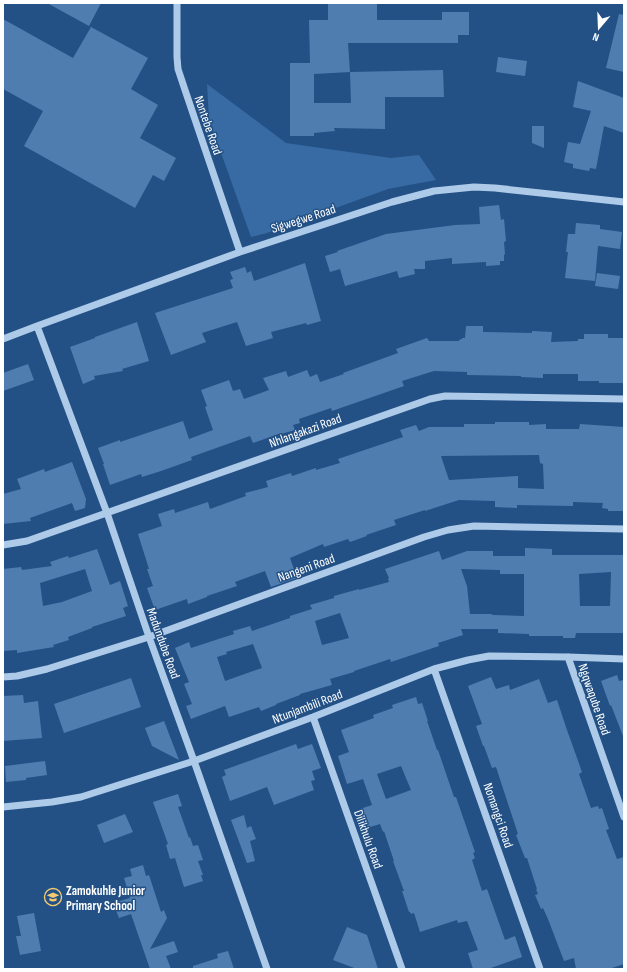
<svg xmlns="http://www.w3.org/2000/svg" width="627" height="972" font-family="'Sofia Sans Condensed',sans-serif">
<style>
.green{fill:#386ba3}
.building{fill:#507db0;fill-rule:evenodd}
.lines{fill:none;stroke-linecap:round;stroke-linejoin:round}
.minor{stroke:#aecae9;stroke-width:7}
.labels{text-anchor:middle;stroke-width:3;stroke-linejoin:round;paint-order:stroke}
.street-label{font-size:13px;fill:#fff;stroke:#235186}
.poi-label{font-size:13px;font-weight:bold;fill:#fff;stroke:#235186;text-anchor:start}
</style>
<rect width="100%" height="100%" fill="#235186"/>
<path class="green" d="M 207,84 L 286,143 L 391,158 L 419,155 L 436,180 L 388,189 L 267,233 L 251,237 L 209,119 Z"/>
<path class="building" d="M 47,3 L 101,3 L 89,26 Z
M 328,3 L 377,3 L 377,20 L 442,20 L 442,12 L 469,12 L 469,35 L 458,35 L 458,43 L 348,43 L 350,72 L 314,74 L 314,103 L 351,103 L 350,72 L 443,70 L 444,97 L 385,97 L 385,129 L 334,128 L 335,131 L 314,133 L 314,136 L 290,136 L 290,63 L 310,63 L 309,20 L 328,20 Z
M 619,14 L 624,15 L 624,72 L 606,68 Z
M 3,19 L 73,58 L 91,27 L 148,58 L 131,89 L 158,105 L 140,138 L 176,158 L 164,181 L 153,175 L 135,208 L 24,146 L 43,111 L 3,89 Z
M 498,57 L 527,61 L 525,76 L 496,72 Z
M 578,81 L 624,98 L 624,133 L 604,126 L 596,169 L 590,168 L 589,171 L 573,168 L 573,164 L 564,162 L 568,142 L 580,144 L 591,111 L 573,107 Z
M 532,126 L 544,126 L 544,148 L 532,143 Z
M 499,205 L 501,220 L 504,219 L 506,241 L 504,242 L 505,254 L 504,255 L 504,261 L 500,261 L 500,265 L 486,266 L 486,262 L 452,264 L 452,258 L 425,261 L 425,269 L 414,269 L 415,274 L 399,278 L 397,271 L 345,286 L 340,269 L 330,272 L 325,256 L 338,252 L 337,251 L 386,234 L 455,225 L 480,224 L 479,207 Z
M 576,223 L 600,225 L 600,229 L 622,232 L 620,249 L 598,246 L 595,281 L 565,278 L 568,252 L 566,252 L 568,234 L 575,234 Z
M 305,263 L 321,321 L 307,325 L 306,323 L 271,332 L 273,338 L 246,346 L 237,322 L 202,333 L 206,342 L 171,355 L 155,313 L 233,288 L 230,280 L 233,279 L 230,272 L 245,267 L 247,273 L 251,271 L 254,281 Z
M 597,273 L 620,276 L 618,289 L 595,286 Z
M 137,322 L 149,361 L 122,369 L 123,371 L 94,376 L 95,379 L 83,384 L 70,347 L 95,338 L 95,337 Z
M 466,326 L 483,326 L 483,332 L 532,333 L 532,331 L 552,332 L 551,342 L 578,341 L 578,339 L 584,339 L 584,334 L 608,334 L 608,338 L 624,338 L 624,383 L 599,383 L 599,381 L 578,381 L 578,374 L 543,374 L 543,378 L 521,377 L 521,376 L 467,375 L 467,372 L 434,371 L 402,381 L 404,386 L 332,411 L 331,408 L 299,419 L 300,423 L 293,425 L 295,430 L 281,434 L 281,433 L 253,443 L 250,436 L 191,457 L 192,460 L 161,471 L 142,477 L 141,474 L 110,485 L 103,464 L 104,464 L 98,448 L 120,440 L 120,442 L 183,421 L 189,439 L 213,430 L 205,407 L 207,406 L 201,390 L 229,380 L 233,391 L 240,389 L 244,399 L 269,390 L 263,378 L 286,371 L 288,377 L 307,370 L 310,377 L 317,374 L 320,382 L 344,374 L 343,373 L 398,353 L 396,349 L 427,338 L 429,341 L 459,341 L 459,340 L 462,339 L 462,338 L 465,338 Z
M 28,364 L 34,380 L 3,391 L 3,373 Z
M 495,422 L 529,422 L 529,425 L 546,424 L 546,429 L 579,429 L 580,424 L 624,427 L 624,511 L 608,511 L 608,509 L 602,508 L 603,503 L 573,502 L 573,506 L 517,505 L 517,508 L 495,507 L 495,501 L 459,500 L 425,511 L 425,510 L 394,520 L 396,525 L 366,535 L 367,536 L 350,542 L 348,539 L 324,547 L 323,544 L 290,558 L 297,578 L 271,587 L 265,571 L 235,582 L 237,586 L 207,596 L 207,597 L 188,604 L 187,599 L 155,610 L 147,588 L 153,586 L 147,569 L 149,569 L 138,534 L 162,526 L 158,514 L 174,509 L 175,513 L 208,502 L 210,509 L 246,496 L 245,493 L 268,487 L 266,481 L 291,473 L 292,476 L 316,468 L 316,470 L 340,463 L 338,459 L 403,437 L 400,430 L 416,425 L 419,431 L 429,427 L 464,427 L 464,424 L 495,424 ZM 539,455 L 540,463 L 543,464 L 544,489 L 518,488 L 518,476 L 449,480 L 441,456 Z
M 72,462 L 86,499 L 85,508 L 75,511 L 72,503 L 30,518 L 31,521 L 3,524 L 3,494 L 21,489 L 17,479 L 44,469 L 45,472 Z
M 525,548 L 552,549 L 552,555 L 624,555 L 624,633 L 576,633 L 575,638 L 563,638 L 563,636 L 529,636 L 529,634 L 498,633 L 498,629 L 461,629 L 463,635 L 438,643 L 439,646 L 391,662 L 390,659 L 354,671 L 354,672 L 330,679 L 332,685 L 300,694 L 300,695 L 276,704 L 276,705 L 261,711 L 259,707 L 229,717 L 225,706 L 191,719 L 186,706 L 192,704 L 184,684 L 189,682 L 175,648 L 189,642 L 191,648 L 234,634 L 233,631 L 250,626 L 252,631 L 290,618 L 290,616 L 312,609 L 310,605 L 334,598 L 334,596 L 359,589 L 359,590 L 389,582 L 388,579 L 389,578 L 385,569 L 439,551 L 442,560 L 467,551 L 493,551 L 493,556 L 525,556 ZM 461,569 L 500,570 L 500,574 L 524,574 L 524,616 L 492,615 L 492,614 L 470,614 L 467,586 ZM 611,572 L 610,606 L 580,606 L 579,574 ZM 340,613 L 349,638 L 322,645 L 315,621 ZM 253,644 L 262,668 L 225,681 L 217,657 L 227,654 L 226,652 Z
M 97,549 L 110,585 L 120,581 L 128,606 L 123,608 L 126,616 L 92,627 L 92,628 L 68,637 L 69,640 L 53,645 L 54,647 L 17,653 L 17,650 L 3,651 L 3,569 L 21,567 L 22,570 L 52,566 L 50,562 L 68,556 L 69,558 ZM 85,569 L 92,591 L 62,602 L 43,606 L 40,583 Z
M 617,675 L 619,681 L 624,680 L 624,736 L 623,736 L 611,705 L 610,706 L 601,681 Z
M 491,677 L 496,689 L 509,685 L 510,690 L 539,679 L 548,703 L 557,700 L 567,730 L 582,772 L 579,774 L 591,808 L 598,806 L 599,809 L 602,808 L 609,829 L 606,830 L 617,859 L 624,857 L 624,964 L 609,969 L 576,969 L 574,958 L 564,961 L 548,919 L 543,908 L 541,909 L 535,895 L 538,894 L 536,889 L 537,889 L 527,858 L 525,858 L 516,835 L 518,834 L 496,767 L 492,768 L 484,746 L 483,746 L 476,726 L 482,724 L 468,686 Z
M 131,678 L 141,707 L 64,733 L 54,704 Z
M 23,695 L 24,703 L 38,701 L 42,738 L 3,741 L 3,696 Z
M 416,697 L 418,704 L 422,703 L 428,721 L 427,721 L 437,750 L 438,750 L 454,797 L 456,797 L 475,852 L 473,853 L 475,858 L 472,860 L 482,891 L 487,889 L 505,940 L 515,936 L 522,957 L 488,969 L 473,969 L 468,953 L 478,950 L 467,921 L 458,923 L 457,920 L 420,932 L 414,913 L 411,914 L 410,912 L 409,912 L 402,891 L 404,891 L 393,861 L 394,861 L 384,831 L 383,832 L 380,824 L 367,828 L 360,809 L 372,805 L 363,779 L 347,784 L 338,756 L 349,752 L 341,730 L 374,718 L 373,715 L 393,708 L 392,705 ZM 401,766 L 411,790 L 386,799 L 377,774 Z
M 164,721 L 179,760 L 152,746 L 145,728 Z
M 296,744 L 298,749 L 312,744 L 321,768 L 312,771 L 315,780 L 311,781 L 314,790 L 274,805 L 267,787 L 230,801 L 222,777 L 226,775 L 224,770 Z
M 45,761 L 47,775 L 26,778 L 26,780 L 6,782 L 5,766 Z
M 178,794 L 182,806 L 178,807 L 189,838 L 190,837 L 193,846 L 198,845 L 203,860 L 198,861 L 203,875 L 201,875 L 203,881 L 184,887 L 175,858 L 170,859 L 166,845 L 168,844 L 153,802 Z
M 125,814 L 133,832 L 104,843 L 97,825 Z
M 244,815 L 247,828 L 251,826 L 256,839 L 250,841 L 255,861 L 247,863 L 231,820 Z
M 143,865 L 146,876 L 149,875 L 161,912 L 164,910 L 167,918 L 150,949 L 174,941 L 178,952 L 166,956 L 171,969 L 150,969 L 131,914 L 119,918 L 113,903 L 130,898 L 124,878 L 132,876 L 130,869 Z
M 34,913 L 41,951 L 20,955 L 16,936 L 21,936 L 17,916 Z
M 347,927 L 367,935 L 378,969 L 357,969 L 333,960 Z
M 228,951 L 234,969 L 193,969 L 193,966 L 218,958 L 217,954 Z"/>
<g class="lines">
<path class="minor" d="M 177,3 L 177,57 L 178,69 L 185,90 L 240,252
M 37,326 L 107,513 L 149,637 L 194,761 L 267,969
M 3,339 L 37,326 L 240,252 L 392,202 L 434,191 L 474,187 L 495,188 L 624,202
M 3,545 L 27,541 L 430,399 L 445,396 L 624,399
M 568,657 L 624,817
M 434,669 L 540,969
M 3,677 L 17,676 L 47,669 L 149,637 L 424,537 L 448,530 L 474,526 L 624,529
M 313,717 L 402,969
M 3,807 L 52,802 L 81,797 L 194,761 L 313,717 L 434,669 L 468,660 L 489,656 L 568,657 L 624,659"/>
</g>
<defs>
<g id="school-ring" transform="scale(0.9)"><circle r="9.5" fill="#235186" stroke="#f4cb71" stroke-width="1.5"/><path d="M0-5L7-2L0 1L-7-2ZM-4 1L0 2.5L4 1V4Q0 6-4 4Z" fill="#f4cb71"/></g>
</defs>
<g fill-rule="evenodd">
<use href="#school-ring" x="53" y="897"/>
</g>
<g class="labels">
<g class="street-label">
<text transform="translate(209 125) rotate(71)" y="5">Nontebe Road</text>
<text transform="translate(303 218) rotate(-18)" y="5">Sigwegwe Road</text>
<text transform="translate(305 430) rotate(-20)" y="5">Nhlangakazi Road</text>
<text transform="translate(306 567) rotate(-20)" y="5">Nangeni Road</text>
<text transform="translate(164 643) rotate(70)" y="5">Madundube Road</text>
<text transform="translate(595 699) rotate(71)" y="5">Ngqwaqube Road</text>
<text transform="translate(307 706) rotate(-21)" y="5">Ntunjambili Road</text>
<text transform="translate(499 815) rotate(71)" y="5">Nomangci Road</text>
<text transform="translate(369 839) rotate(70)" y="5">Dilikhulu Road</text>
</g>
<g class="poi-label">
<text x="66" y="895">Zamokuhle Junior<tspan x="66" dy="15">Primary School</tspan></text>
</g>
</g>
<rect width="627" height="972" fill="none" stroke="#ffffff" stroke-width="8"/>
<g transform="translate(599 28) rotate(199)" stroke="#235186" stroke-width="3" paint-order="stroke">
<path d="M0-3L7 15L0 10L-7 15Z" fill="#ffffff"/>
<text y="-6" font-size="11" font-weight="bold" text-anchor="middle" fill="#ffffff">N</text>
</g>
</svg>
